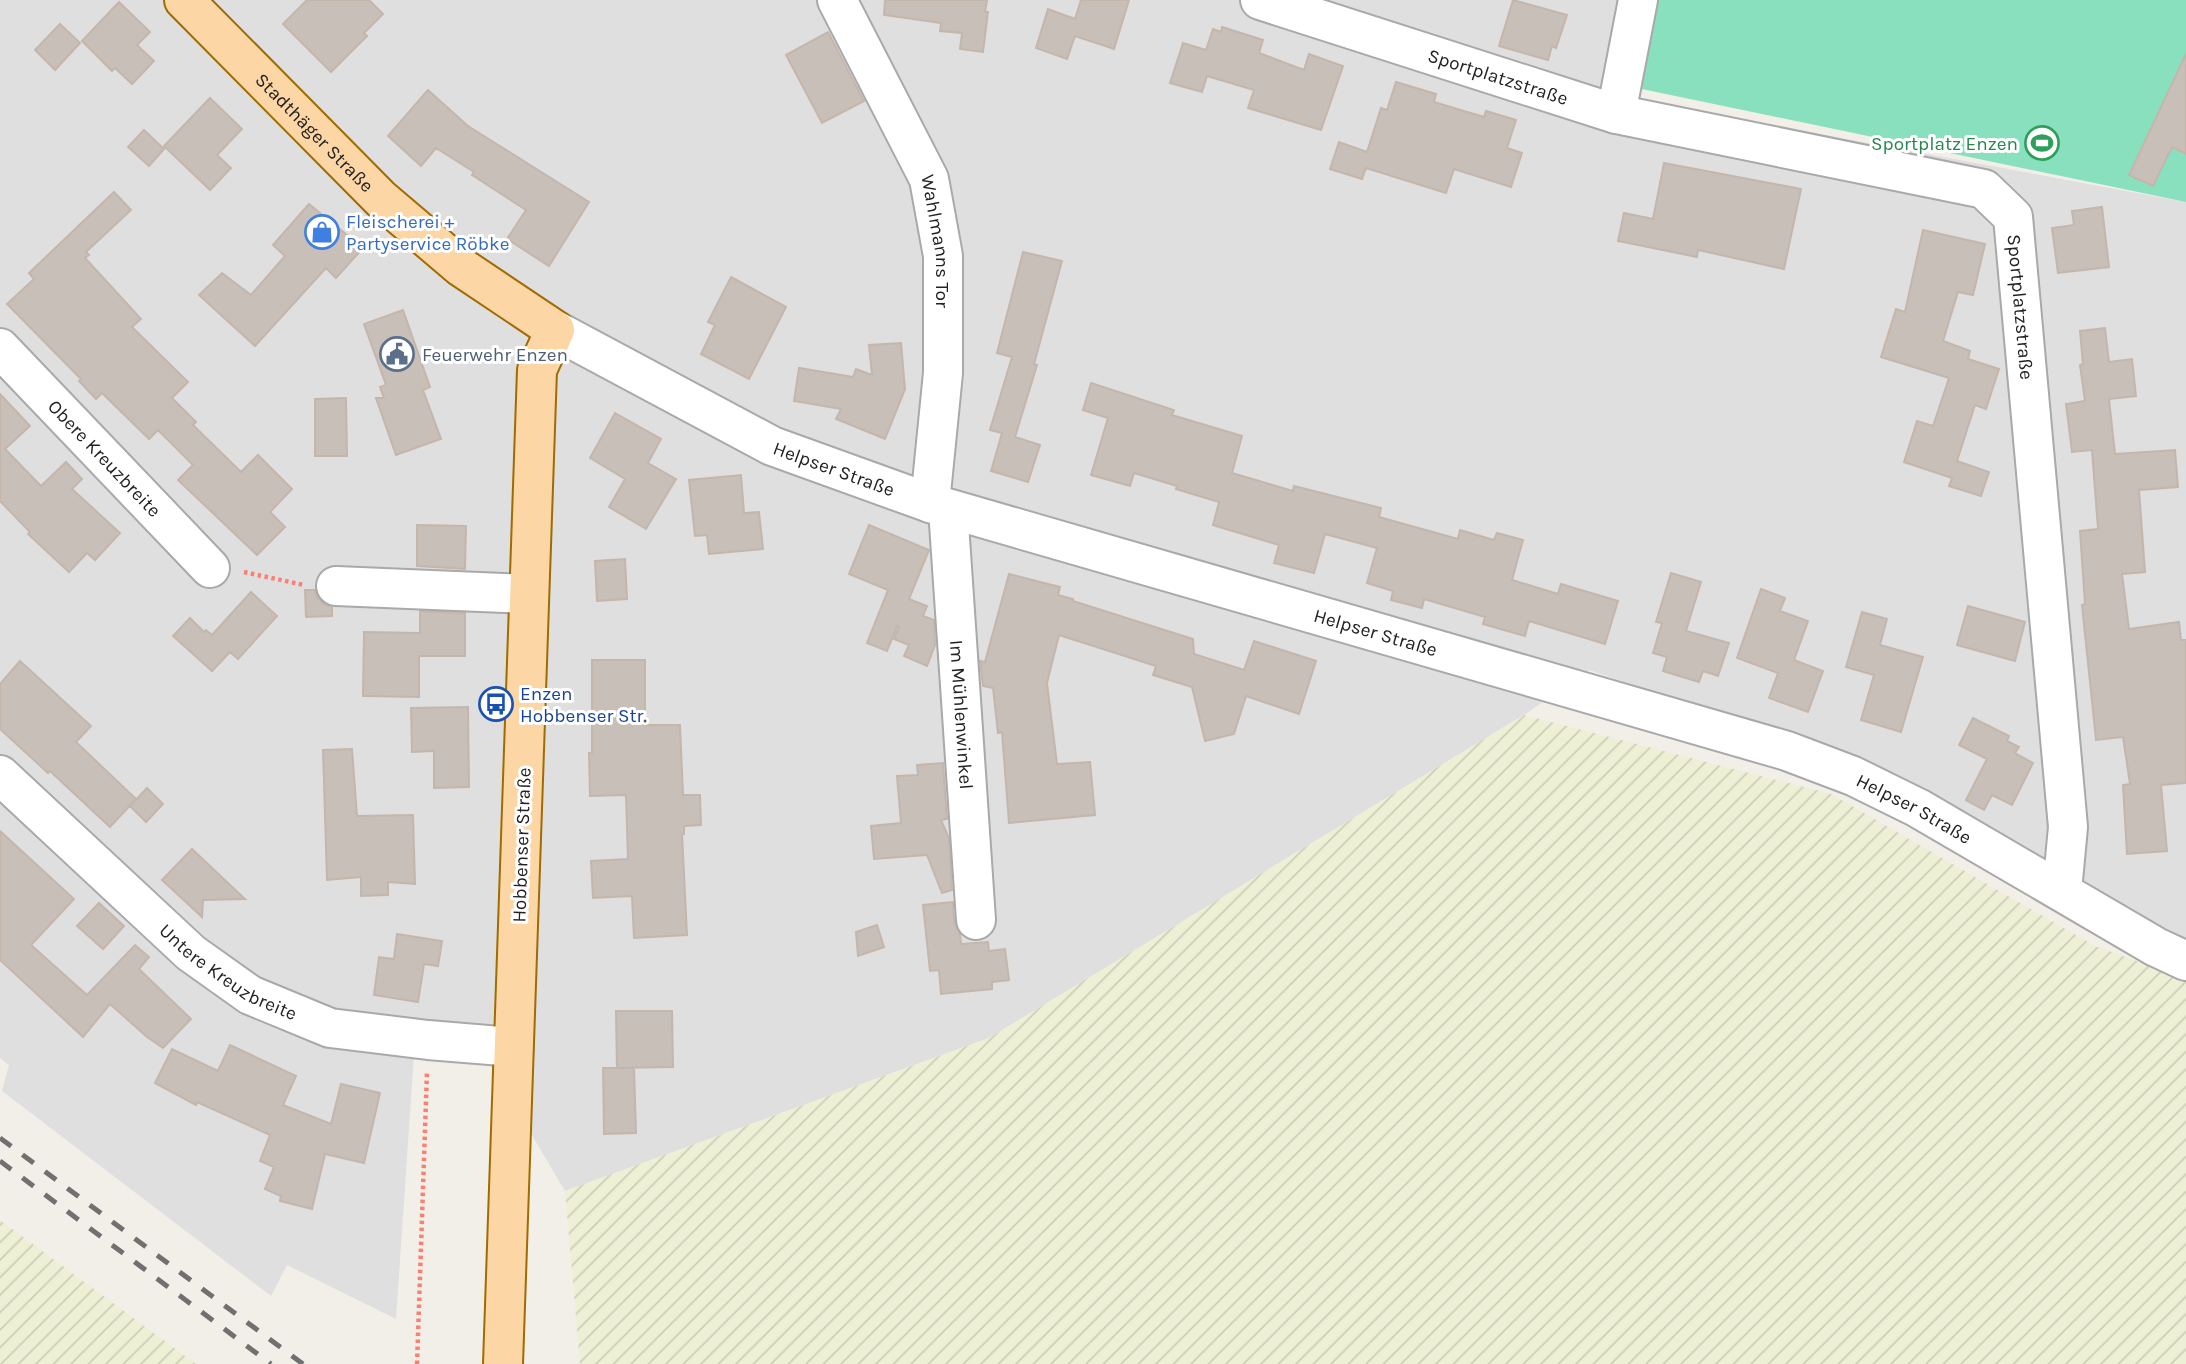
<svg xmlns="http://www.w3.org/2000/svg" width="2186" height="1364" font-family="Karla,sans-serif">
<style>
.residential{fill:#e0dfdf}
.farmland{fill:url(#farmland-furrows)}
.pitch{fill:#88e0be}
.building{fill:#c7bfb8;stroke:#c4b6ab;stroke-width:2}
.lines{fill:none;stroke-linecap:round;stroke-linejoin:round}
.minor-casing{stroke:#a9a9a9;stroke-width:42}
.major-casing{stroke:#a06b00;stroke-width:42}
.path{stroke:#fa8072;stroke-width:4.5;stroke-dasharray:3.5 3.5;stroke-linecap:butt}
.minor{stroke:#fff;stroke-width:38}
.major{stroke:#fcd6a4;stroke-width:38}
.rail{stroke:#707070;stroke-width:5;stroke-dasharray:14 14;stroke-linecap:butt}
.labels{text-anchor:middle;stroke-width:6;stroke-linejoin:round;paint-order:stroke}
.street-label{font-size:19px;fill:#222;stroke:#fff}
.leisure-label{font-size:19px;fill:#27864d;stroke:#fff;text-anchor:end}
.shop-label{font-size:19px;fill:#366cbe;stroke:#fff;text-anchor:start}
.service-label{font-size:19px;fill:#4e5e75;stroke:#fff;text-anchor:start}
.transit-label{font-size:19px;fill:#164399;stroke:#fff;text-anchor:start}
</style>
<defs>
<pattern id="farmland-furrows" width="10" height="10" patternUnits="userSpaceOnUse" patternTransform="scale(1.75)"><rect width="10" height="10" fill="#eef0d5"/><path d="M-1 1l2-2M0 10L10 0M9 11l2-2" fill="none" stroke="#ccceb7"/></pattern>
</defs>
<rect width="100%" height="100%" fill="#f2efe9"/>
<path class="residential" d="M 0,0 L 1623,0 L 1604,94 L 2186,202 L 2186,939 L 1819,749 L 1589,670 L 1524,715 L 989,1038 L 565,1191 L 491,1066 L 414,1054 L 396,1319 L 287,1265 L 271,1296 L 2,1091 L 9,1065 L 0,1058 Z"/>
<path class="farmland" d="M 1524,715 L 1831,794 L 2095,946 L 2186,979 L 2186,1364 L 580,1364 L 565,1191 L 989,1038 Z
M 0,1220 L 196,1364 L 0,1364 Z"/>
<path class="pitch" d="M 1630,0 L 2186,0 L 2186,202 L 1613,83 Z"/>
<path class="building" d="M 307,0 L 369,0 L 383,14 L 364,33 L 367,36 L 331,72 L 283,24 Z
M 885,0 L 987,0 L 985,12 L 988,12 L 983,52 L 960,49 L 962,33 L 940,31 L 941,23 L 884,15 Z
M 1081,0 L 1129,0 L 1114,49 L 1075,36 L 1067,59 L 1036,48 L 1048,9 L 1075,19 Z
M 1513,0 L 1567,15 L 1556,48 L 1552,46 L 1548,60 L 1499,46 Z
M 119,2 L 150,32 L 137,45 L 154,61 L 132,84 L 115,68 L 112,71 L 82,41 Z
M 60,24 L 80,43 L 55,70 L 35,50 Z
M 1222,27 L 1263,40 L 1259,53 L 1304,70 L 1309,54 L 1343,66 L 1321,130 L 1248,108 L 1254,90 L 1207,76 L 1202,92 L 1170,83 L 1183,43 L 1206,50 L 1213,29 L 1221,32 Z
M 828,32 L 864,101 L 822,123 L 786,55 Z
M 2186,54 L 2186,154 L 2172,147 L 2153,186 L 2129,175 Z
M 1396,82 L 1436,94 L 1434,102 L 1484,117 L 1486,111 L 1516,120 L 1507,148 L 1522,153 L 1511,187 L 1454,169 L 1446,193 L 1366,168 L 1362,179 L 1330,169 L 1339,142 L 1367,152 L 1381,108 L 1387,110 Z
M 428,90 L 468,126 L 589,202 L 549,266 L 507,239 L 526,210 L 472,175 L 474,172 L 436,148 L 421,166 L 388,136 Z
M 210,98 L 242,129 L 217,155 L 231,168 L 210,190 L 164,146 Z
M 144,130 L 164,149 L 149,166 L 128,147 Z
M 1664,163 L 1801,189 L 1784,269 L 1698,250 L 1697,257 L 1618,241 L 1624,213 L 1653,219 Z
M 114,192 L 131,210 L 86,252 L 89,255 L 85,258 L 141,319 L 132,327 L 188,382 L 172,398 L 196,422 L 193,425 L 241,472 L 258,455 L 292,489 L 270,512 L 285,527 L 257,555 L 178,480 L 193,465 L 158,430 L 149,439 L 102,393 L 96,399 L 79,381 L 81,379 L 7,304 L 34,279 L 29,273 Z
M 309,204 L 363,248 L 336,278 L 326,268 L 255,346 L 199,295 L 222,273 L 251,295 L 285,256 L 273,245 Z
M 2102,207 L 2109,267 L 2058,273 L 2052,228 L 2074,225 L 2072,211 Z
M 1923,230 L 1985,244 L 1973,295 L 1958,292 L 1943,341 L 1970,351 L 1968,359 L 1999,369 L 1986,409 L 1975,405 L 1957,461 L 1989,472 L 1981,496 L 1949,486 L 1952,478 L 1904,462 L 1917,421 L 1933,426 L 1949,378 L 1881,357 L 1896,309 L 1905,312 Z
M 1023,252 L 1062,261 L 1034,364 L 1037,365 L 1015,437 L 1040,445 L 1028,482 L 991,471 L 1002,433 L 990,430 L 1012,357 L 997,353 Z
M 731,277 L 786,307 L 749,379 L 701,354 L 715,325 L 708,322 Z
M 403,310 L 430,387 L 423,390 L 441,439 L 396,455 L 376,398 L 384,398 L 380,387 L 386,385 L 364,324 Z
M 2105,328 L 2109,362 L 2132,359 L 2136,396 L 2109,399 L 2115,454 L 2175,450 L 2178,487 L 2139,490 L 2145,572 L 2122,574 L 2129,629 L 2179,622 L 2181,640 L 2186,640 L 2186,783 L 2161,785 L 2167,851 L 2127,854 L 2123,785 L 2130,784 L 2123,737 L 2096,740 L 2082,605 L 2085,604 L 2080,531 L 2098,529 L 2092,450 L 2072,452 L 2066,404 L 2085,401 L 2080,365 L 2083,364 L 2080,331 Z
M 901,343 L 905,389 L 885,439 L 836,419 L 841,409 L 794,401 L 799,368 L 853,377 L 856,369 L 872,375 L 869,345 Z
M 1091,383 L 1174,410 L 1172,415 L 1242,436 L 1232,473 L 1293,491 L 1294,486 L 1381,508 L 1379,517 L 1458,539 L 1460,530 L 1494,540 L 1497,533 L 1523,540 L 1512,580 L 1558,594 L 1561,584 L 1618,601 L 1605,644 L 1529,621 L 1525,636 L 1483,624 L 1485,617 L 1424,599 L 1422,608 L 1391,600 L 1393,591 L 1367,583 L 1377,548 L 1325,534 L 1314,573 L 1274,563 L 1279,545 L 1213,525 L 1219,502 L 1176,489 L 1177,486 L 1134,473 L 1130,486 L 1091,475 L 1108,418 L 1083,410 Z
M 0,394 L 30,426 L 5,449 L 41,486 L 66,462 L 82,479 L 72,489 L 120,533 L 95,560 L 87,553 L 69,572 L 28,534 L 30,532 L 0,501 Z
M 346,398 L 347,456 L 315,456 L 315,399 Z
M 615,413 L 661,439 L 648,463 L 676,479 L 646,529 L 609,507 L 625,479 L 590,458 Z
M 741,475 L 744,513 L 759,512 L 763,549 L 709,554 L 707,535 L 695,536 L 689,480 Z
M 417,525 L 466,526 L 465,569 L 417,566 Z
M 869,525 L 929,550 L 909,599 L 927,606 L 923,616 L 934,620 L 935,645 L 927,666 L 904,656 L 909,645 L 894,639 L 899,627 L 897,626 L 887,651 L 867,643 L 888,590 L 849,574 Z
M 625,559 L 627,599 L 597,601 L 595,561 Z
M 1671,573 L 1701,582 L 1686,631 L 1729,643 L 1718,676 L 1703,671 L 1699,682 L 1663,671 L 1667,657 L 1653,653 L 1662,623 L 1656,622 Z
M 1009,574 L 1060,587 L 1058,595 L 1073,599 L 1073,601 L 1193,639 L 1194,654 L 1244,670 L 1254,641 L 1316,661 L 1299,714 L 1246,696 L 1234,734 L 1205,741 L 1192,687 L 1153,675 L 1156,666 L 1059,635 L 1047,683 L 1057,764 L 1090,762 L 1095,815 L 1009,823 L 1002,732 L 998,733 L 993,688 L 983,686 L 980,661 L 985,662 Z
M 1761,589 L 1785,598 L 1780,611 L 1808,621 L 1794,660 L 1823,671 L 1808,712 L 1769,698 L 1778,673 L 1737,658 Z
M 305,590 L 315,590 L 317,597 L 324,604 L 332,607 L 332,616 L 306,617 Z
M 251,592 L 277,616 L 238,659 L 230,652 L 212,671 L 173,636 L 190,618 L 204,632 L 206,630 L 212,635 Z
M 1968,606 L 2025,622 L 2015,661 L 1957,645 Z
M 420,611 L 465,613 L 465,656 L 419,656 L 419,697 L 363,696 L 364,632 L 420,633 Z
M 1862,612 L 1887,619 L 1880,645 L 1923,657 L 1901,732 L 1861,720 L 1874,675 L 1846,667 Z
M 592,660 L 645,660 L 645,725 L 680,725 L 683,795 L 700,795 L 701,825 L 684,826 L 684,834 L 682,834 L 687,935 L 634,938 L 632,896 L 593,898 L 591,861 L 628,859 L 626,795 L 590,796 L 589,753 L 592,753 Z
M 20,661 L 91,726 L 76,742 L 136,799 L 110,827 L 50,771 L 48,773 L 0,729 L 0,684 Z
M 468,707 L 469,787 L 434,788 L 434,751 L 412,752 L 411,708 Z
M 1973,718 L 2009,736 L 2007,741 L 2019,747 L 2015,753 L 2033,763 L 2012,805 L 1992,795 L 1984,810 L 1966,800 L 1987,759 L 1959,745 Z
M 352,749 L 357,816 L 413,815 L 415,884 L 388,882 L 388,895 L 361,896 L 361,877 L 327,880 L 323,750 Z
M 943,763 L 947,819 L 941,820 L 949,838 L 952,890 L 942,893 L 927,855 L 874,859 L 871,826 L 901,823 L 897,776 L 918,775 L 917,765 Z
M 147,788 L 163,804 L 146,822 L 130,806 Z
M 0,831 L 74,899 L 31,945 L 87,995 L 135,945 L 149,957 L 139,969 L 191,1019 L 163,1048 L 147,1037 L 110,1004 L 83,1037 L 0,960 Z
M 192,849 L 245,899 L 203,900 L 202,917 L 162,880 Z
M 953,902 L 954,921 L 960,934 L 961,944 L 988,942 L 989,951 L 1005,949 L 1009,980 L 992,982 L 992,989 L 941,994 L 939,970 L 930,971 L 923,905 Z
M 99,903 L 124,926 L 103,949 L 77,926 Z
M 877,925 L 884,947 L 858,956 L 856,932 Z
M 397,934 L 442,941 L 438,966 L 424,964 L 418,1002 L 374,995 L 379,957 L 394,959 Z
M 616,1011 L 672,1011 L 673,1067 L 617,1068 Z
M 230,1045 L 296,1076 L 283,1105 L 331,1124 L 341,1084 L 380,1093 L 364,1163 L 325,1154 L 312,1209 L 280,1201 L 281,1196 L 265,1189 L 274,1167 L 260,1161 L 270,1135 L 197,1102 L 196,1105 L 155,1083 L 172,1049 L 218,1071 Z
M 603,1068 L 634,1068 L 636,1133 L 604,1134 Z"/>
<g class="lines">
<g class="minor-casing">
<g id="minor">
<path id="s1" d="M 837,0 L 929,179 L 943,256 L 943,373 L 930,503"/>
<path id="s2" d="M 1260,0 L 1616,114 L 1984,189 L 2013,217 L 2068,827 L 2062,891"/>
<path d="M 1616,114 L 1638,0"/>
<path id="s3" d="M 555,330 L 772,446 L 930,503 L 1787,751 L 1853,776 L 1918,808 L 2156,947 L 2186,961"/>
<path id="s4" d="M 0,348 L 210,568"/>
<path id="s5" d="M 948,509 L 976,920"/>
<path d="M 336,586 L 529,594"/>
<path id="s6" d="M 0,775 L 191,953 L 250,995 L 330,1028 L 428,1040 L 513,1047"/>
</g>
</g>
<g class="major-casing">
<g id="major">
<path id="s7" d="M 184,0 L 381,199 L 461,267 L 555,330 L 537,370 L 503,1364"/>
</g>
</g>
<path class="path" d="M 244,572 L 304,585
M 417,1364 L 427,1072"/>
<use href="#minor" class="minor"/>
<use href="#major" class="major"/>
<path class="rail" d="M 0,1138 L 303,1364
M 0,1161 L 271,1364"/>
</g>
<defs>
<g id="stadium-ring" transform="scale(1.75)"><circle r="9.5" fill="#fff" stroke="#2e9e5b" stroke-width="1.5"/><path d="M0-5a6.5 5 0 1 0 0 10a6.5 5 0 1 0 0-10ZM-3.5-1.8h7v3.6h-7Z" fill="#2e9e5b"/></g>
<g id="shop-ring" transform="scale(1.75)"><circle r="9.5" fill="#fff" stroke="#3f7fe0" stroke-width="1.5"/><path d="M-5-2.5h2.3a2.7 3.5 0 0 1 5.4 0H5L5.5 6h-11ZM-1.5-2.5h3a1.5 2.3 0 0 0-3 0Z" fill="#3f7fe0"/></g>
<g id="civic-ring" transform="scale(1.75)"><circle r="9.5" fill="#fff" stroke="#5c6f8a" stroke-width="1.5"/><path d="M-.6-6.5H3V-4.5H.6V-3L4-1V1h2V6H-6V1h2V-1L-.6-3ZM-1.2 2.5V6h2.4V2.5Z" fill="#5c6f8a"/></g>
<g id="bus-ring" transform="scale(1.75)"><circle r="9.5" fill="#fff" stroke="#1a4fb4" stroke-width="1.5"/><path d="M-5-6H5V4H4V6H2V4H-2V6H-4V4H-5ZM-3.5-4V0h7V-4ZM-3.5 1.2v1.5H-2V1.2ZM2 1.2v1.5H3.5V1.2Z" fill="#1a4fb4"/></g>
</defs>
<g fill-rule="evenodd">
<use href="#stadium-ring" x="2042" y="143"/>
<use href="#shop-ring" x="322" y="232"/>
<use href="#civic-ring" x="397" y="354"/>
<use href="#bus-ring" x="496" y="704"/>
</g>
<g class="labels">
<g class="street-label">
<text dy="7" stroke="none"><textPath href="#s2" startOffset="250">Sportplatzstraße</textPath></text>
<text dy="7" stroke="none"><textPath href="#s7" startOffset="186">Stadthäger Straße</textPath></text>
<text dy="7" stroke="none"><textPath href="#s1" startOffset="264">Wahlmanns Tor</textPath></text>
<text dy="7" stroke="none"><textPath href="#s2" startOffset="880">Sportplatzstraße</textPath></text>
<text dy="7" stroke="none"><textPath href="#s4" startOffset="152">Obere Kreuzbreite</textPath></text>
<text dy="7" stroke="none"><textPath href="#s3" startOffset="312">Helpser Straße</textPath></text>
<text dy="7" stroke="none"><textPath href="#s3" startOffset="878">Helpser Straße</textPath></text>
<text dy="7" stroke="none"><textPath href="#s5" startOffset="206">Im Mühlenwinkel</textPath></text>
<text dy="7" stroke="none"><textPath href="#s3" startOffset="1446">Helpser Straße</textPath></text>
<text transform="translate(521 845) rotate(-88)" y="7">Hobbenser Straße</text>
<text dy="7" stroke="none"><textPath href="#s6" startOffset="303">Untere Kreuzbreite</textPath></text>
</g>
<g class="leisure-label">
<text x="2018" y="150">Sportplatz Enzen</text>
</g>
<g class="shop-label">
<text x="346" y="228">Fleischerei +<tspan x="346" dy="22">Partyservice Röbke</tspan></text>
</g>
<g class="service-label">
<text x="422" y="361">Feuerwehr Enzen</text>
</g>
<g class="transit-label">
<text x="520" y="700">Enzen<tspan x="520" dy="22">Hobbenser Str.</tspan></text>
</g>
</g>
</svg>
